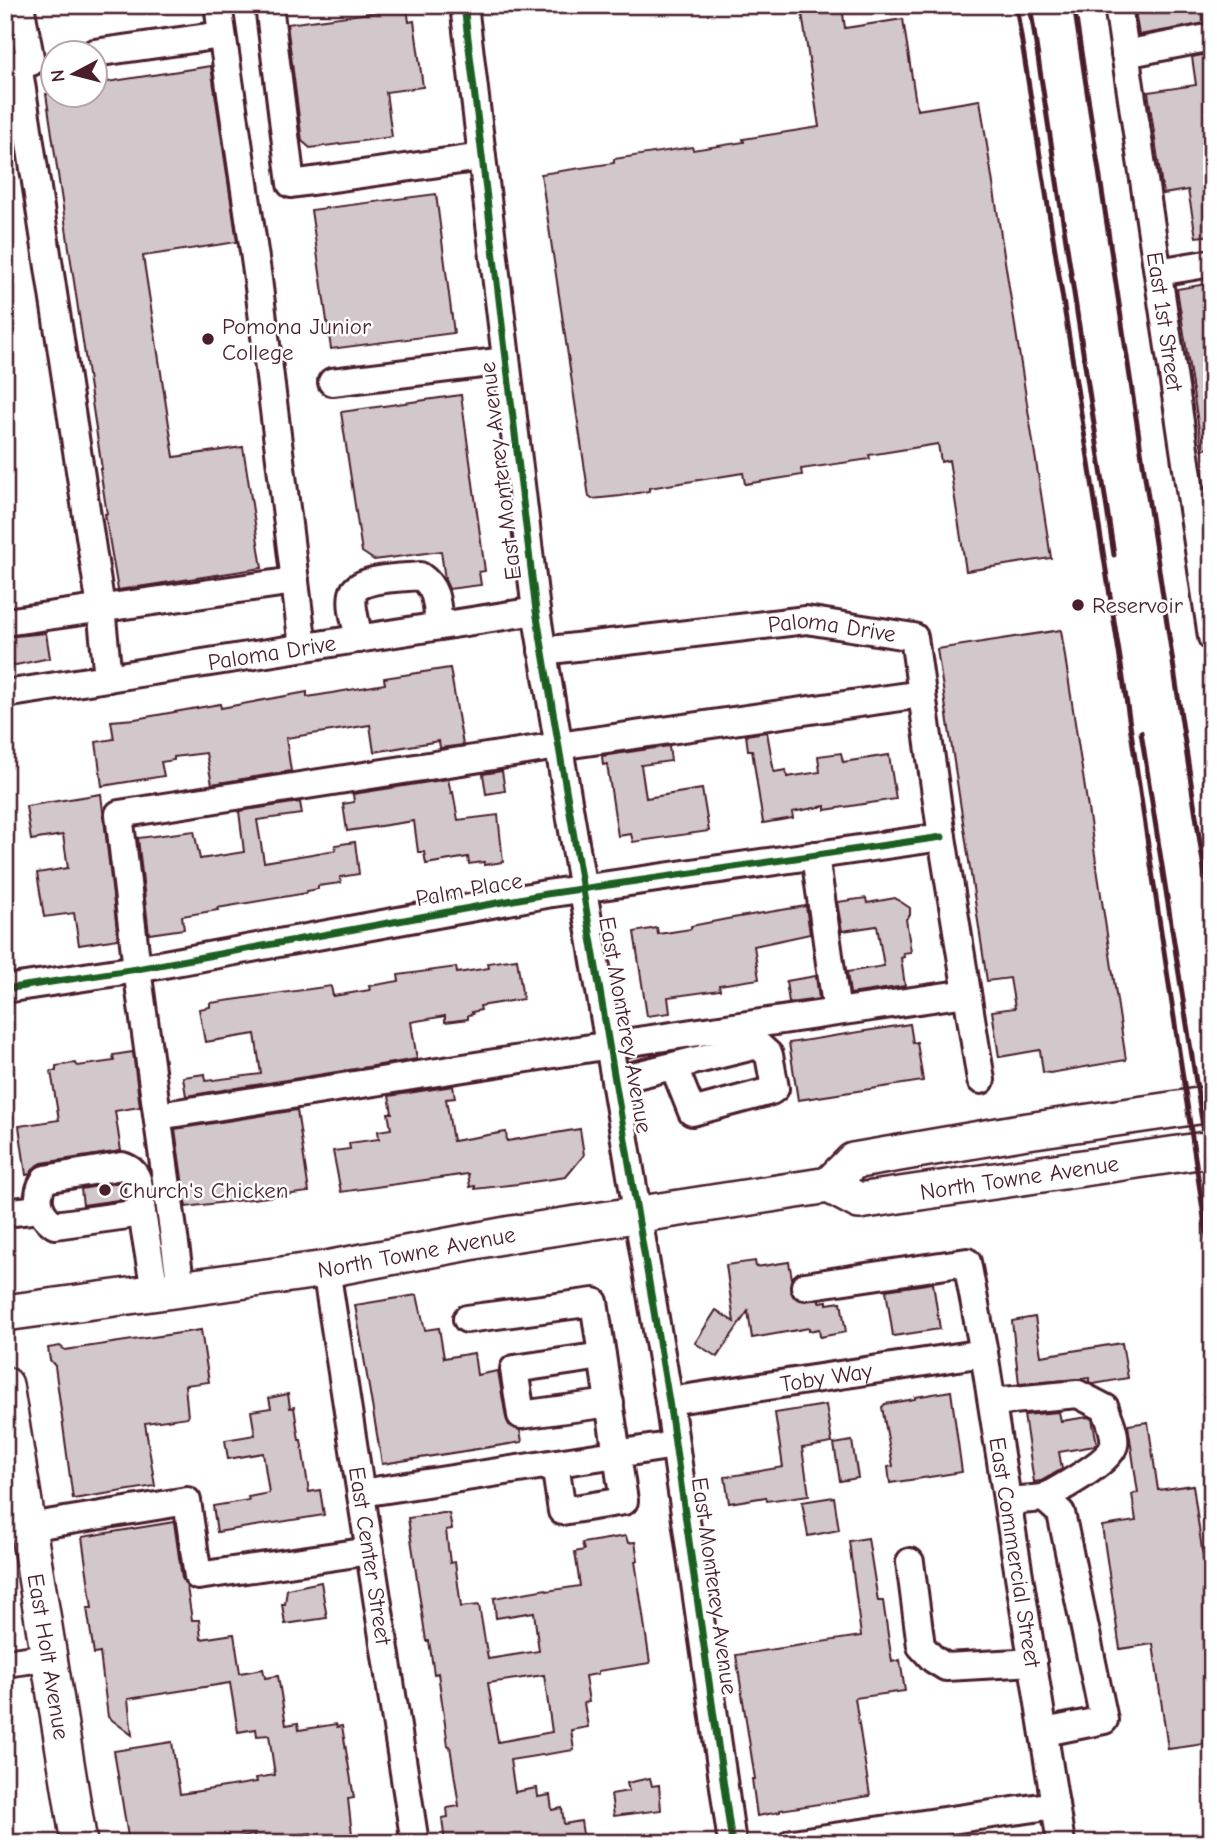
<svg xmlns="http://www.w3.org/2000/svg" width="1217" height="1848" font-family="'Comic Neue',sans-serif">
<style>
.building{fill:#d2c7cb;stroke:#4a1f2b;stroke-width:2;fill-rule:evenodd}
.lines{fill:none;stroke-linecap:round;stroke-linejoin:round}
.minor-casing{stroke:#4a1f2b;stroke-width:32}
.major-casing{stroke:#4a1f2b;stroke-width:40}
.minor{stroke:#fff;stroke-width:26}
.major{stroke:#fff;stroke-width:35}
.rail{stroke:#4a1f2b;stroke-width:5}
.cycleway-casing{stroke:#fff;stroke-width:11}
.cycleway{stroke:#1b5e20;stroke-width:7}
.poi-dot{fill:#4a1f2b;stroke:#fff;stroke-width:2.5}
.labels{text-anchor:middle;stroke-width:5;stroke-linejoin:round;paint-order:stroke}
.street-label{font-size:23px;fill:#4a1f2b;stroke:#fff}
.poi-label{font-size:23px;fill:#4a1f2b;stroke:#fff;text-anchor:start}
</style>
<rect width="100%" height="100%" fill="#fff"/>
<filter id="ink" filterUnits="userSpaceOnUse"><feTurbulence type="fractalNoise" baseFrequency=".0143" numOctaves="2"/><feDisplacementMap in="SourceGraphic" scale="14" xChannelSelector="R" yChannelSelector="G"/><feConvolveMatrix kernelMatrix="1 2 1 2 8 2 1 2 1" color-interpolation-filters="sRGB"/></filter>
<g filter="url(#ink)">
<path class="building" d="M 1134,5 L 1212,5 L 1212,22 L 1139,35 Z
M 842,7 L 845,28 L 903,19 L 917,110 L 980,100 L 1051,558 L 966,571 L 949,460 L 941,462 L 938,444 L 869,455 L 870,459 L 801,469 L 802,475 L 745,484 L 743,473 L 649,488 L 649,491 L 621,496 L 592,499 L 589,497 L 541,174 L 614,163 L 614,159 L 692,147 L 693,150 L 744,142 L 743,139 L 819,127 L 802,13 Z
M 407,8 L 409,22 L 414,21 L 423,87 L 386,92 L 392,137 L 310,148 L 302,141 L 287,24 Z
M 1212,53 L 1212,235 L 1196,237 L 1188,190 L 1163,194 L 1148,92 L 1196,85 L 1192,57 Z
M 211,66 L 237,242 L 143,256 L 174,457 L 243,447 L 262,568 L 118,590 L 105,514 L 107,514 L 100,469 L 102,469 L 46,94 L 94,94 L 94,84 Z
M 436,194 L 454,333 L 331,349 L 311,210 Z
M 1212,283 L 1212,448 L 1202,449 L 1177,289 Z
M 461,395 L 485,571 L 479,572 L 481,585 L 449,589 L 445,580 L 441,551 L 374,560 L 362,552 L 341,412 Z
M 1061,630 L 1126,1060 L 1050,1073 L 1043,1072 L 1040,1050 L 999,1057 L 992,1011 L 1015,1008 L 1010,978 L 987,981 L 937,649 Z
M 46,633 L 50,658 L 6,667 L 5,637 Z
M 450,668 L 463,745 L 440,748 L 439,741 L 374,752 L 370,725 L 286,738 L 291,771 L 212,784 L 206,753 L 174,757 L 174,760 L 161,762 L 164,776 L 102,786 L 96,742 L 114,739 L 111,721 L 135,719 L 220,704 L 221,708 L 307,692 L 307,697 L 320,695 L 385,684 L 384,678 Z
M 767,732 L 774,772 L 786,770 L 787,777 L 820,772 L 818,756 L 841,753 L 843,762 L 889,755 L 896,799 L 825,810 L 825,806 L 792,812 L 793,818 L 763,823 L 752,750 L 748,750 L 746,735 Z
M 669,746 L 671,761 L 641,765 L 646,798 L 702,789 L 709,831 L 633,842 L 631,834 L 618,836 L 607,764 L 603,765 L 602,756 Z
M 502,771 L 505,791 L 486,794 L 483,774 Z
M 448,779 L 451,793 L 453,792 L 458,820 L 498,815 L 503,862 L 484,865 L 484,862 L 469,864 L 468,857 L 426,864 L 424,852 L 418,852 L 414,821 L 347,831 L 343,804 L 354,802 L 353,794 Z
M 101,794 L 118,939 L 79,945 L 74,913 L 44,917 L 37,873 L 68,868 L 63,835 L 31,840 L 26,806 Z
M 300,802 L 302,814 L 257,820 L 264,862 L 336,850 L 335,845 L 355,842 L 359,874 L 340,877 L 341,883 L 318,886 L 318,889 L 307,891 L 307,893 L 217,908 L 218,910 L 182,916 L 184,929 L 149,934 L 138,838 L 194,831 L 200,859 L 244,852 L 239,811 Z
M 866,898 L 867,903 L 895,898 L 910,908 L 910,915 L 906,919 L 911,952 L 903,953 L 904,957 L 901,958 L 905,986 L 850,994 L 847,972 L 884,966 L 877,926 L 842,931 L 837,902 Z
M 806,906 L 810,934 L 754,946 L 759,979 L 719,985 L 720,990 L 668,997 L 670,1013 L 647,1016 L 634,932 L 657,928 L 658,934 L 691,929 L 691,926 L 727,919 Z
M 517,959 L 523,999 L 480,1006 L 481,1010 L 472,1012 L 473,1014 L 468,1015 L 468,1019 L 445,1022 L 445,1016 L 411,1022 L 417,1059 L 186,1096 L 183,1077 L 205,1074 L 206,1081 L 261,1074 L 255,1034 L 205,1042 L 199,1009 L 210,1007 L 210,1003 L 331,986 L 333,996 L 370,990 L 369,986 L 399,981 L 398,975 L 456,967 L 457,973 L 489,968 L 488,963 Z
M 816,976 L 819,999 L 789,1003 L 786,981 Z
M 910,1024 L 913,1043 L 917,1042 L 923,1081 L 798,1100 L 789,1043 Z
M 133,1052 L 140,1107 L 115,1111 L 121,1151 L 42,1163 L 35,1167 L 30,1174 L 26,1175 L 19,1126 L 59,1120 L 51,1071 L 56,1071 L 56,1066 L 75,1063 L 78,1066 L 114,1061 L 113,1055 Z
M 453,1086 L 455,1098 L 446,1099 L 453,1141 L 506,1132 L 507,1141 L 580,1129 L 584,1155 L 566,1177 L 518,1184 L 475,1189 L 475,1186 L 470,1187 L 468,1174 L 341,1192 L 333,1151 L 350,1149 L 349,1143 L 379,1139 L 378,1131 L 391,1129 L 388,1113 L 392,1113 L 389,1096 Z
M 297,1110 L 309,1192 L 186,1207 L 175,1129 Z
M 120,1182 L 125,1199 L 83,1205 L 81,1189 Z
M 755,1261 L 756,1267 L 789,1262 L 792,1278 L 790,1289 L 793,1296 L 799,1300 L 819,1300 L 819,1302 L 827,1301 L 827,1304 L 841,1302 L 846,1332 L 820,1337 L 819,1329 L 809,1331 L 809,1328 L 752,1338 L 748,1311 L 717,1357 L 695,1343 L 716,1310 L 734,1322 L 726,1265 Z
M 933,1283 L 940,1329 L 893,1336 L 886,1290 Z
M 417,1295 L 425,1330 L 439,1328 L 444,1358 L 474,1353 L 477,1375 L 498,1371 L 506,1418 L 509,1425 L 520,1430 L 522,1442 L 382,1464 L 355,1305 Z
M 1035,1317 L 1041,1356 L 1122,1343 L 1128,1378 L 1094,1384 L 1089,1382 L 1089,1378 L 1019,1384 L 1012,1321 Z
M 201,1330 L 209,1382 L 185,1385 L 188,1417 L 145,1423 L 155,1486 L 73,1499 L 55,1366 L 50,1360 L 48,1348 L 60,1346 L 65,1350 Z
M 951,1391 L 962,1472 L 890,1483 L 888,1467 L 893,1466 L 882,1407 L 885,1404 L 915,1399 L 915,1397 Z
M 288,1394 L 290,1408 L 294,1407 L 299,1440 L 301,1440 L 309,1492 L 320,1490 L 324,1515 L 217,1532 L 213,1506 L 249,1500 L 248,1497 L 269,1493 L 263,1453 L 228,1459 L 225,1440 L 255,1435 L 251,1411 L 271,1408 L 269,1398 Z
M 826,1405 L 832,1443 L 802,1448 L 809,1495 L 767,1501 L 766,1497 L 729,1503 L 725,1477 L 783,1467 L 775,1413 Z
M 1059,1412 L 1061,1421 L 1088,1417 L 1092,1419 L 1097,1443 L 1094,1446 L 1059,1452 L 1062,1469 L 1041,1481 L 1034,1482 L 1024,1415 Z
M 1148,1422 L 1158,1490 L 1193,1485 L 1212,1622 L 1212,1743 L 1168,1749 L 1153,1644 L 1120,1649 L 1102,1526 L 1136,1521 L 1132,1494 L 1138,1493 L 1128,1425 Z
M 852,1441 L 858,1478 L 840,1481 L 834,1444 Z
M 834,1497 L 839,1530 L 808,1536 L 802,1502 Z
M 443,1513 L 449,1513 L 452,1529 L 446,1530 L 450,1563 L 455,1562 L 461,1607 L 479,1605 L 488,1659 L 539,1651 L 534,1612 L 496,1618 L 494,1598 L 546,1589 L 547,1591 L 580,1586 L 575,1552 L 584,1550 L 582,1543 L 626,1536 L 628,1543 L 635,1542 L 638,1560 L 635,1561 L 650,1663 L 598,1671 L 598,1674 L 585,1676 L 589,1702 L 584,1703 L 588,1727 L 571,1730 L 574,1750 L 510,1760 L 515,1792 L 537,1788 L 538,1797 L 550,1795 L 552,1810 L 562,1808 L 564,1824 L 581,1821 L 584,1841 L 557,1843 L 557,1838 L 528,1843 L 527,1838 L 496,1843 L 445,1843 L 442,1818 L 448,1817 L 447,1808 L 459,1806 L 450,1746 L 448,1746 L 438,1673 L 434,1674 L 429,1641 L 426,1641 L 408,1518 ZM 544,1675 L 552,1732 L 498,1742 L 488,1683 Z
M 174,1522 L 182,1578 L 187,1587 L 192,1620 L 199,1620 L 201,1639 L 234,1634 L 240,1673 L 263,1669 L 265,1678 L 278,1676 L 286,1725 L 298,1723 L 299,1730 L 336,1724 L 337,1727 L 342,1726 L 354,1798 L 348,1799 L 353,1843 L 312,1843 L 311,1833 L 278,1837 L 279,1843 L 255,1843 L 254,1835 L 229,1839 L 229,1835 L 193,1840 L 194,1843 L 129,1843 L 114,1751 L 172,1742 L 180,1794 L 257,1782 L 256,1778 L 275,1775 L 269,1735 L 257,1736 L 256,1729 L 238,1732 L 230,1683 L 128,1699 L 132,1735 L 108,1717 L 100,1653 L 94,1654 L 87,1608 L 92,1608 L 82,1537 Z
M 868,1538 L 878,1601 L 883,1601 L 892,1662 L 900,1660 L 905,1691 L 855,1698 L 870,1796 L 780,1810 L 780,1812 L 757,1816 L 752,1779 L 755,1779 L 736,1655 L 861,1636 L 849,1541 Z
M 321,1582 L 327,1618 L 285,1624 L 282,1604 L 285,1604 L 287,1589 Z
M 650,1778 L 652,1786 L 659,1785 L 661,1810 L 614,1816 L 611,1794 L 629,1791 L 627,1783 Z"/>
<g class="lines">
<g class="minor-casing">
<g id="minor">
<path d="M 20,5 L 31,62"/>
<path d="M 218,5 L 258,279 L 303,647"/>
<path d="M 269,5 L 291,184 L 482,157"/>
<path d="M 464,5 L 536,611 L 669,1401 L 732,1843"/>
<path id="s1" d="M 1118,5 L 1212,637"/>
<path d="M 94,53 L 222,35"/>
<path d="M 1125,54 L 1212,37"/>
<path d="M 18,64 L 101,608 L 108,678"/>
<path d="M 1158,272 L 1212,263"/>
<path d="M 332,382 L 506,361"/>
<path d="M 5,622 L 295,581"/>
<path d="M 359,639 C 357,626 350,607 353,594 C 357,577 405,578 420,576 C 438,588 437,606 439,626"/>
<path id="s2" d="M 542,651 L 806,620 L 914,637 L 942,837 L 981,1080"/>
<path id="s3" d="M 5,694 L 536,611"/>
<path d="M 815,855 L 835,999"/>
<path d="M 5,989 L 137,969 L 546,894 L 942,837"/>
<path d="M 616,1080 L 758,1045 L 769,1055 L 775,1088 L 771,1091 L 692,1112 L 674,1067"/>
<path d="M 158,1116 L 610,1045 L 967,993"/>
<path d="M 122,1166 C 143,1172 139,1194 142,1213 L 55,1225 C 38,1214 34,1196 45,1179 Z"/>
<path d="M 5,1213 L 39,1209"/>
<path d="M 142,1213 L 155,1291"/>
<path id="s4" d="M 326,1269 L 415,1843"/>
<path id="s5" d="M 805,1286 L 967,1262 L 984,1353 L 1061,1843"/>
<path d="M 181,1288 L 137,969 L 119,814 L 558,746 L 922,694"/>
<path d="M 467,1319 L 594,1302 L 624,1501 L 562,1511 L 555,1464"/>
<path d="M 602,1356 L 514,1369 L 521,1415 L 610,1403"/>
<path id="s6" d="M 669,1401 L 984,1353"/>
<path d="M 992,1402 L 1078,1394 L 1105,1408 C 1109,1419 1116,1433 1114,1445 C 1110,1462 1059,1489 1044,1498"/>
<path d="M 361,1493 L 675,1445"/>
<path d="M 1008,1501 L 1044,1498 L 1061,1513 L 1104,1720 L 1045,1732"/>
<path d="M 28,1527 L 187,1501 L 198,1576 L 370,1551"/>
<path d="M 910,1562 L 921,1646 L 933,1659 L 946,1667 L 1033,1662"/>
<path d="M 5,1663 L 49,1657"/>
<path d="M 792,1843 L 1055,1805"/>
</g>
</g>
<g class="major-casing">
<g id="major">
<path id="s7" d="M 829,1185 L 859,1201 L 1212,1149"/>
<path id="s8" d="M 5,1313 L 326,1269 L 512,1234 L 829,1185 L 853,1161 L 1021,1132 L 1212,1104"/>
<path id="s9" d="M 5,1385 L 79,1843"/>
</g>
</g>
<use href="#minor" class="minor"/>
<use href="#major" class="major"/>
<path class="rail" d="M 1016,5 L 1119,652 L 1212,1270
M 1030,5 L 1114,555
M 1074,5 L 1212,922
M 1141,732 L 1212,1184"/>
<g class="cycleway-casing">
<path id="cycleway" d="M 464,5 L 536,611 L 669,1401 L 732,1843
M 5,989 L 137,969 L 546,894 L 942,837"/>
</g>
<use href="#cycleway" class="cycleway"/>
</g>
</g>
<g class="poi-dot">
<circle cx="208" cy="339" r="7"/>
<circle cx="1078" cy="605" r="7"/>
<circle cx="105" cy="1190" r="7"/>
</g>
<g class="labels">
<g class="street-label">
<text dy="8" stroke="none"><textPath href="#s1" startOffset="320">East 1st Street</textPath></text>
<text transform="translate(500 471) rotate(-97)" y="8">East Monterey Avenue</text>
<text dy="8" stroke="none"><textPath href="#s2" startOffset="292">Paloma Drive</textPath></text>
<text dy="8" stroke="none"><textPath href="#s3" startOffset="270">Paloma Drive</textPath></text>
<text transform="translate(469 889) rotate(-10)" y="8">Palm Place</text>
<text transform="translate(626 1025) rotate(80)" y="8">East Monterey Avenue</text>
<text dy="8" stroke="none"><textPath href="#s7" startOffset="196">North Towne Avenue</textPath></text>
<text dy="8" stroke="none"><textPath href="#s8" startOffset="416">North Towne Avenue</textPath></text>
<text dy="8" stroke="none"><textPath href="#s6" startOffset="159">Toby Way</textPath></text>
<text dy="8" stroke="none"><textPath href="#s5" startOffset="458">East Commercial Street</textPath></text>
<text dy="8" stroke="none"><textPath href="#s4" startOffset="290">East Center Street</textPath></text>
<text transform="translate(715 1586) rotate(82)" y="8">East Monterey Avenue</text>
<text dy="8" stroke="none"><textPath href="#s9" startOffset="275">East Holt Avenue</textPath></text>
</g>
<g class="poi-label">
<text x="222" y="334">Pomona Junior<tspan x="222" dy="26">College</tspan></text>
<text x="1092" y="613">Reservoir</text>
<text x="119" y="1198">Church's Chicken</text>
</g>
</g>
<rect width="1217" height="1848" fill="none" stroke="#fff" stroke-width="28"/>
<rect x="14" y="14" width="1189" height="1820" fill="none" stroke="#4a1f2b" stroke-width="2.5" filter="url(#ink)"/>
<g transform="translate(74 74) rotate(263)"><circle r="33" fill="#ffffff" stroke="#b7a5aa" stroke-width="2"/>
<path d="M0-5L12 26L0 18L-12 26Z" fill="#4a1f2b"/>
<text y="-10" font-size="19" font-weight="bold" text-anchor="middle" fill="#4a1f2b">N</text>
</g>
</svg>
